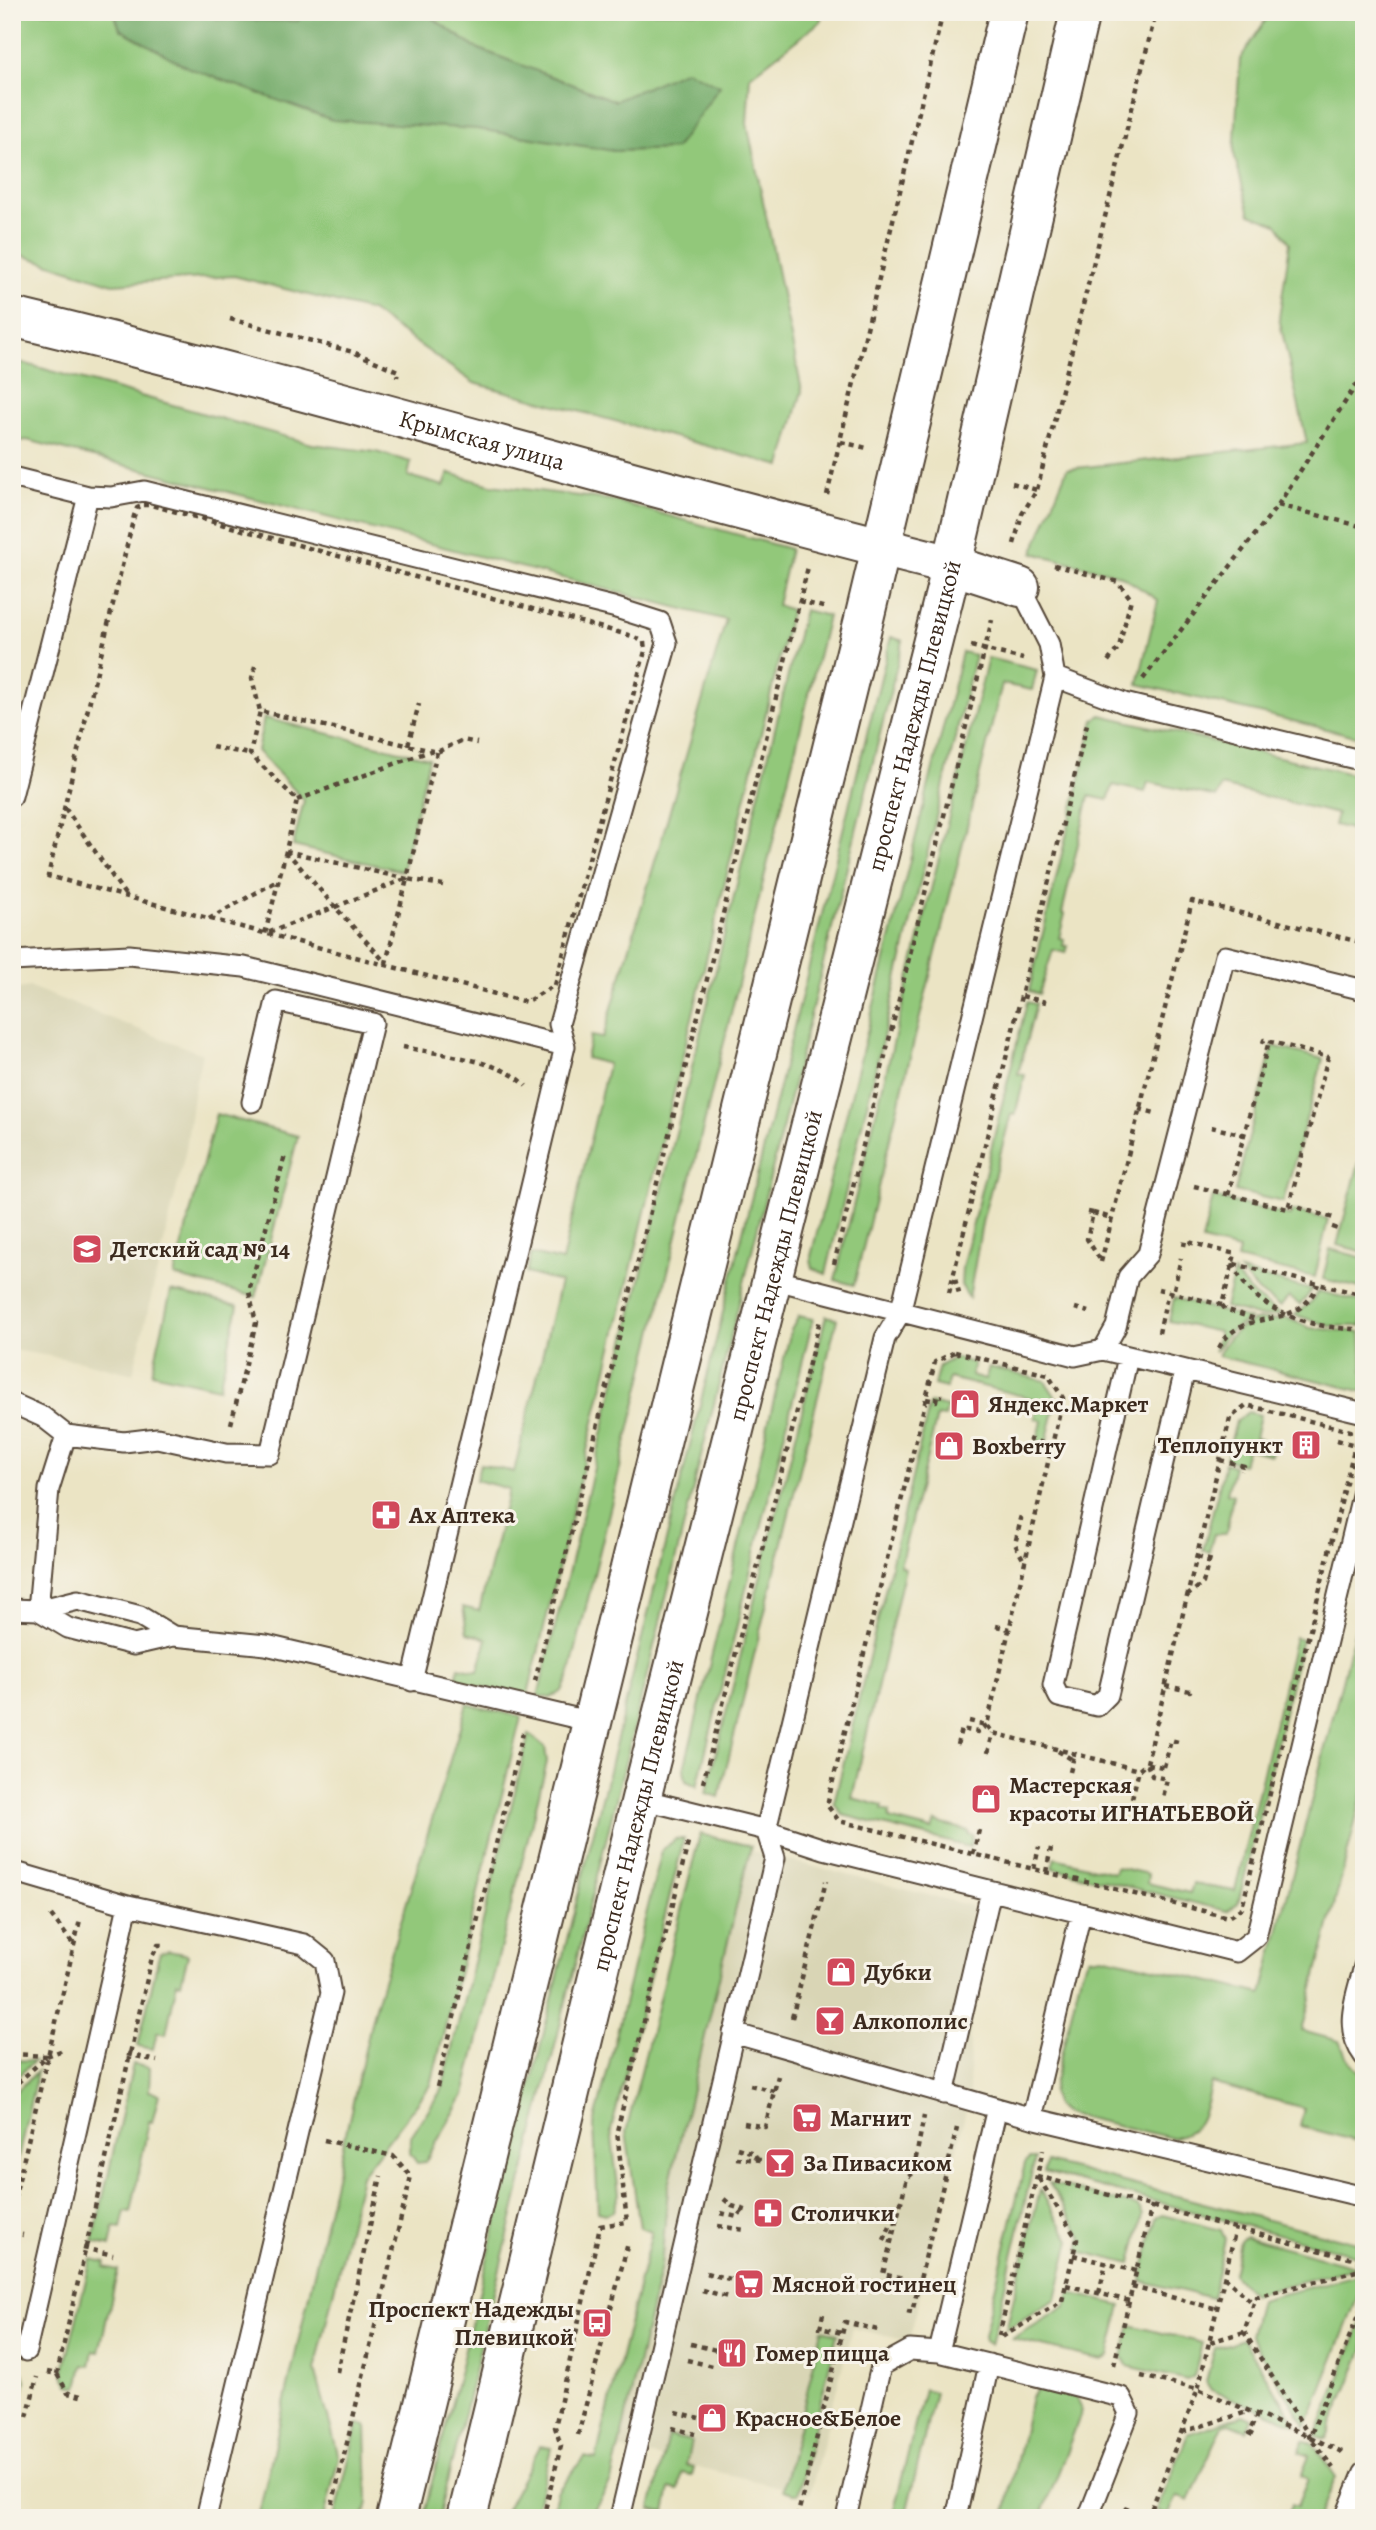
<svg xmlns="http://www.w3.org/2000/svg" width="1376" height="2530" font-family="Alegreya,serif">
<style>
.built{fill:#d9d5b5}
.green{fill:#92c87a;stroke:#66794c;stroke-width:2}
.forest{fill:#75ac6a;stroke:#586b44;stroke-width:2}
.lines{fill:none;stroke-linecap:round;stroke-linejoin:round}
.service-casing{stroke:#554637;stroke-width:23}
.minor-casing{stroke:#554637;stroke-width:42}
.tertiary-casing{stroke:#554637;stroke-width:42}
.secondary-casing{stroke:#554637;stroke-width:42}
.path{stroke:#554637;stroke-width:4.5;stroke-dasharray:5 5;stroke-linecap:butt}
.service{stroke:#fff;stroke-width:19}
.minor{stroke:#fff;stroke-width:38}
.tertiary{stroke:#fff;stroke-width:38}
.secondary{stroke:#fff;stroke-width:38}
.labels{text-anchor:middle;stroke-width:6;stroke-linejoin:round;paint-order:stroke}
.street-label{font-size:24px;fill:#3b2a1e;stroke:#f7f3e8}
.poi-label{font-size:24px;font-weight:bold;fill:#3b2a1e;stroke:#f7f3e8;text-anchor:start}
</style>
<rect width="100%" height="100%" fill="#f7f3e8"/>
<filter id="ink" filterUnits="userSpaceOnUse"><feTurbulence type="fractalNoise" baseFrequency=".0143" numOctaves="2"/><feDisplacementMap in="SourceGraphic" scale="14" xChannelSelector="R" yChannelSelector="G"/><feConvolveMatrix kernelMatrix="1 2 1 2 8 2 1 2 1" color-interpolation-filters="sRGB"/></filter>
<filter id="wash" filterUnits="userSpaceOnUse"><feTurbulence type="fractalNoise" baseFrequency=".00686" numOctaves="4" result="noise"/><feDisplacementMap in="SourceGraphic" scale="28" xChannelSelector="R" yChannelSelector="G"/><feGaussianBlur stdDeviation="1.57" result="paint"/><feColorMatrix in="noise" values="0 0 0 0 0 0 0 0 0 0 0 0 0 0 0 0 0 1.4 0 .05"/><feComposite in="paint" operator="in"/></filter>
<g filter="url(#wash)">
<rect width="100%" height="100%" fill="#ebe4c4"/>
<path class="built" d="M 30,987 L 202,1054 L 193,1095 L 186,1149 L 133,1374 L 81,1361 L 12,1350 L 12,990 Z
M 743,1849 L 972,1906 L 969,2099 L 909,2341 L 852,2328 L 810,2494 L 598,2443 Z"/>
<path class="green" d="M 12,12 L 114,12 L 120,29 L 477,129 L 615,151 L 675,149 L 686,71 L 615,101 L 474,47 L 424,12 L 823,12 L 820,22 L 750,76 L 747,123 L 802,391 L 781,466 L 474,383 L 371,311 L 234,276 L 113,284 L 12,252 Z
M 211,12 L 304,12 L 298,21 L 217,19 Z
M 1271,12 L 1364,12 L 1364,738 L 1138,684 L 1158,600 L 1120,575 L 1033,553 L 1067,469 L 1307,443 L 1279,318 L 1290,243 L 1277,224 L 1250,214 L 1234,154 L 1240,59 Z
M 12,360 L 312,444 L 376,452 L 411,462 L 408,476 L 444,486 L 449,473 L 491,485 L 611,500 L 790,549 L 777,605 L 791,610 L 527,1698 L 455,1681 L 459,1667 L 478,1671 L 487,1639 L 467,1633 L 463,1607 L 479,1611 L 509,1489 L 476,1480 L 480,1464 L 514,1472 L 560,1282 L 526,1273 L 531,1254 L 562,1261 L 608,1064 L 586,1058 L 591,1036 L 603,1038 L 726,620 L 27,440 L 12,442 Z
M 804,610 L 828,616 L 569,1677 L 562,1691 L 550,1698 L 538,1696 Z
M 891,637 L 903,641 L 438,2518 L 423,2518 Z
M 962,652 L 975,655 L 826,1274 L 812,1268 L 811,1256 Z
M 988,658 L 1037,670 L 1032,690 L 1002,684 L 854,1285 L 835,1280 Z
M 1101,715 L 1364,777 L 1364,821 L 1358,820 L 1355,830 L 1334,825 L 1337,814 L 1221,786 L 1217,797 L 1148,782 L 1145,792 L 1113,785 L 1108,800 L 1089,796 L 1062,913 L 1065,914 L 1059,938 L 1064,939 L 1063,946 L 1068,946 L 1066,953 L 1053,950 L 1039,994 L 1029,991 L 1094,720 Z
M 264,718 L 429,758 L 402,871 L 293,846 L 304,800 L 257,751 Z
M 1027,1002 L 1036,1004 L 1018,1074 L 1025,1075 L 1015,1115 L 1011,1114 L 983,1218 L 969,1298 L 961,1285 L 962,1268 Z
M 1273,1046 L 1323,1059 L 1283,1202 L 1235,1191 Z
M 216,1114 L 298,1136 L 256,1297 L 174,1276 Z
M 1364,1144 L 1364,1252 L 1337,1245 Z
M 1213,1197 L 1290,1216 L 1292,1211 L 1328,1219 L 1315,1277 L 1237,1259 L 1239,1250 L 1202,1241 Z
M 1330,1249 L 1364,1258 L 1364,1289 L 1323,1279 Z
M 1240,1271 L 1312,1290 L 1300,1305 L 1289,1297 L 1280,1307 L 1259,1292 Z
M 1234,1273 L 1253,1295 L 1281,1315 L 1260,1317 L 1225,1307 Z
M 171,1291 L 238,1306 L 219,1388 L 152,1373 Z
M 1318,1291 L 1363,1302 L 1361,1326 L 1330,1326 L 1295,1315 L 1312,1301 Z
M 1174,1298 L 1249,1319 L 1229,1332 L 1214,1352 L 1219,1332 L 1169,1321 Z
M 799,1316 L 813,1319 L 697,1786 L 686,1781 L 684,1769 L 791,1330 Z
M 826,1316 L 837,1319 L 719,1797 L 706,1793 Z
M 1287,1318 L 1310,1328 L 1361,1332 L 1364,1392 L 1218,1356 C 1224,1341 1238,1326 1254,1321 C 1265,1318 1276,1322 1287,1318 Z
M 954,1358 L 974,1363 L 971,1376 L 985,1380 L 989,1367 L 1045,1381 L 1057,1399 L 1046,1443 L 1037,1441 L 1042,1421 L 1035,1418 L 1039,1400 L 949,1378 L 946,1388 L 934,1385 L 939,1366 Z
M 930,1403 L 947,1407 L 945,1417 L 937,1416 L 900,1566 L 905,1568 L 852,1798 L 883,1806 L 882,1810 L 890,1812 L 889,1819 L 932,1830 L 935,1822 L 969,1831 L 968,1834 L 973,1835 L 970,1847 L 843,1815 L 834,1803 Z
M 1248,1412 L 1260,1415 L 1255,1438 L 1274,1443 L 1271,1455 L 1247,1449 L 1243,1464 L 1226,1459 L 1236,1421 Z
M 1225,1463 L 1234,1466 L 1227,1493 L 1233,1495 L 1226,1534 L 1214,1534 L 1209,1552 L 1203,1550 Z
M 1364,1595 L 1364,1788 L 1302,2031 L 1339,2041 L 1346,2056 L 1364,2078 L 1364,2143 L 1300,2126 L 1304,2108 L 1211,2083 C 1202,2112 1207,2129 1172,2138 L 1065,2113 L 1055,2105 L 1052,2093 L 1081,1973 L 1089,1958 L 1103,1956 L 1262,1994 Z
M 1295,1637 L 1302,1639 L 1238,1904 L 1227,1911 L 1052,1868 L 1055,1858 L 1114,1873 L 1116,1867 L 1148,1874 L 1147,1883 L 1190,1893 L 1193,1884 L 1235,1891 Z
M 467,1704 L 521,1717 L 431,2085 L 361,2176 L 315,2370 L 339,2457 L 324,2518 L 258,2518 L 374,2010 Z
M 529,1734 L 545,1747 L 547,1762 L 464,2095 L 425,2162 L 417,2163 L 410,2153 L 411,2136 L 442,2089 Z
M 700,1834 L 751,1846 L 668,2189 L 661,2266 L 611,2481 L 589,2518 L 551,2518 L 557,2492 L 584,2457 L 596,2459 L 652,2232 L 640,2228 L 626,2132 Z
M 676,1839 L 684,1839 L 611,2131 L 619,2194 L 613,2211 L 606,2214 L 598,2212 L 594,2125 L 662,1850 Z
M 169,1951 L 188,1955 L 181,1983 L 177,1982 L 166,2034 L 157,2032 L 153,2049 L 138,2046 L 158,1959 L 160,1953 Z
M 12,2060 L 34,2061 L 12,2082 Z
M 133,2064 L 150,2068 L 149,2091 L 159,2094 L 152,2122 L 149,2121 L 131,2212 L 125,2211 L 121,2228 L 114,2227 L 110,2246 L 93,2242 Z
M 37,2072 L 16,2168 L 12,2167 L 12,2095 Z
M 1029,2159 L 1035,2159 L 991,2345 L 985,2341 L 984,2335 L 1025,2163 Z
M 1047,2162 L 1364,2245 L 1364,2257 L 1044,2172 Z
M 1049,2183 L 1138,2206 L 1143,2215 L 1131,2264 L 1079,2251 L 1082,2237 Z
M 1040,2190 L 1070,2240 L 1056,2299 L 1006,2329 Z
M 1162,2215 L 1221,2230 L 1225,2239 L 1212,2298 L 1141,2281 L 1156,2218 Z
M 1246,2237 L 1358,2267 L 1252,2294 L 1233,2274 L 1240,2241 Z
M 91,2259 L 105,2262 L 104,2267 L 118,2270 L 99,2352 L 93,2351 L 90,2366 L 83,2365 L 78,2387 L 69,2385 L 63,2374 Z
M 1364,2273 L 1364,2281 L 1306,2427 L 1250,2335 L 1259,2300 Z
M 1070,2293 L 1121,2305 L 1109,2356 L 1102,2360 L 1012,2339 L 1066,2306 Z
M 1364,2317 L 1364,2349 L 1326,2439 L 1316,2436 Z
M 1130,2325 L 1202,2343 L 1194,2376 L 1187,2380 L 1127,2366 L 1122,2357 Z
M 822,2330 L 837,2334 L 798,2494 L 783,2490 Z
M 1243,2339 L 1297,2425 L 1211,2390 L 1206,2382 L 1215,2348 Z
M 12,2369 L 22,2372 L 26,2380 L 20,2404 L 13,2403 Z
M 1045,2388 L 1077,2398 L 1081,2407 L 1080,2416 L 1041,2518 L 1004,2518 L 1031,2397 L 1037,2390 Z
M 924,2389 L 935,2392 L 905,2518 L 892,2518 Z
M 1243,2415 L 1252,2419 L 1247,2430 L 1230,2423 L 1223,2425 L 1189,2501 L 1177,2496 L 1168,2516 L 1157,2511 L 1188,2434 Z
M 357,2425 L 366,2426 L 368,2502 L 364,2518 L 335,2518 Z
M 668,2436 L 691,2441 L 686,2465 L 694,2467 L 692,2475 L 682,2473 L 679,2490 L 670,2488 L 665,2512 L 651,2509 Z
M 1304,2440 L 1313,2444 L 1336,2477 L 1318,2518 L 1287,2518 L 1292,2504 L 1297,2506 L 1308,2479 L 1301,2476 L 1309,2456 L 1299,2452 Z
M 540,2446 L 551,2448 L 534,2518 L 501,2518 Z"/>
<path class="forest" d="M 114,12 L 211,12 L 217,19 L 298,21 L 304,12 L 424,12 L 474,47 L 615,101 L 686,70 L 720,86 L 675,149 L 615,151 L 477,129 L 332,120 L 189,68 L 120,29 Z"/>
</g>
<g filter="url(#ink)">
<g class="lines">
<g class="service-casing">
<path id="service" d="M 12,477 L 88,496
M 1020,587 L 1049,644 L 1055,677 L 1124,703 L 1364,761
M 12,796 L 88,496 L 111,497 L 144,491 L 613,607 L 660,622 L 667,643 L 559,1024 L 565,1046
M 12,961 L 129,955 L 244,967 L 565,1046 L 412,1681
M 772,1279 L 1075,1356 L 1103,1350 L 1364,1413
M 1103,1350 L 1116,1327 L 1128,1277 L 1148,1254 L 1225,956 L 1364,990
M 1128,1357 L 1053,1685 L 1059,1697 L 1097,1706 L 1108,1695 L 1185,1370
M 12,1403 L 43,1417 L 66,1435 L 124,1442 L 157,1438 L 226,1453 L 270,1454 L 373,1023 L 276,1001 L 252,1102
M 66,1435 L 49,1489 L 38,1610 L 78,1600 L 140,1616 L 173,1636
M 12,1609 L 38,1610 L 68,1628 L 134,1645 L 173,1636 L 266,1645 L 592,1722
M 641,1799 L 766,1830 L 824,1849 L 1237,1952 L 1256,1937 L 1364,1487
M 12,1871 L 128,1905
M 1364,1966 C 1356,1998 1342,2027 1364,2056
M 733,2033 L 1032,2118 L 1364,2197
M 944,2094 L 991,1891
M 1032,2118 L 1081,1913
M 26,2351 L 128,1905 L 304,1944 L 325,1961 L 331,1993 L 206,2518
M 939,2352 L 1121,2397 L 1129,2413 L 1088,2518
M 620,2518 L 775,1858 L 766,1830 L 885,1338 L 900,1313 L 1055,677
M 846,2518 L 881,2366 L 910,2350 L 939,2352 L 997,2108
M 956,2518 L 989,2364
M 1345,2518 L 1364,2472"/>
</g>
<g class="minor-casing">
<path id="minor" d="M 952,565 L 1020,587"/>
</g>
<g class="tertiary-casing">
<g id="tertiary">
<path id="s1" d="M 12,317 C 327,393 637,487 952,565"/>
</g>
</g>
<g class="secondary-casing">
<g id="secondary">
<path d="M 396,2518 L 864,619 L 1009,12"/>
<path id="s2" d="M 467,2518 L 641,1799 L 952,565 L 1080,12"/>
</g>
</g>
<path class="path" d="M 230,319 L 353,352 L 398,371 L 397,377
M 841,442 L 867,448
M 1012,483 L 1037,490
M 827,495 L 943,12
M 143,505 L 151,505 L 632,636 L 644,642 L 645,651 L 555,985 L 526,1002 L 48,876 L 134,516 L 137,508 Z
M 1278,505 L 1364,527
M 1014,544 L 1022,514 L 1037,490 L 1156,12
M 1054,565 L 1118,582 L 1131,599 L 1119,647 L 1106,664
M 799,601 L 827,608
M 971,646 L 1023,659
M 255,666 L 252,678 L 260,711
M 1143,679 L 1278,505 L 1364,373
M 408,745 L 419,704
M 212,747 L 249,754
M 437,752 L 407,879 L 286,851 L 297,800 L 250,754 L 260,711 L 437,752 L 463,740 L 477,743
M 297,800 L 430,751
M 65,808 L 126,896
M 286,851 L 335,907 L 265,934 Z
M 405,879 L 335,907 L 386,963 L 407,879 L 443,885
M 209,919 L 277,881
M 1022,996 L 1046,1002
M 403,1047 C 437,1054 504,1060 526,1086
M 1139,1109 L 1155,1113
M 1211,1127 L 1244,1135
M 1194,1186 L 1288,1209 L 1328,1057 L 1264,1040 L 1263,1043
M 1228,1195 L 1269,1041
M 1289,1205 L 1334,1218
M 1088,1212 L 1093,1213 L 1087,1239 L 1101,1261
M 1093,1213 L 1112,1218
M 1332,1227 L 1341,1230
M 1101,1262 L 1192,901 L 1364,943
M 834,1264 L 992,620
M 1233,1264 C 1254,1314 1316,1330 1364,1329
M 1234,1264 L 1364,1295
M 955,1279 L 960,1297
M 1158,1289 L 1173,1293 L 1181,1258
M 949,1293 L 1088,720
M 1222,1305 L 1225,1309 L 1255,1319
M 1075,1308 L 1088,1312
M 1363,1329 L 1364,1311
M 1159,1333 L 1167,1296 L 1173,1293 L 1222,1305 L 1235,1254 L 1185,1241 L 1184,1246
M 1219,1348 C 1243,1303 1297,1336 1318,1284
M 955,1352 L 1048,1375 L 1063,1398 L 987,1725 L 993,1733 L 1139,1770 L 1147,1763 L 1230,1418 L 1246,1405 L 1358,1433 L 1242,1908 L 1228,1917 L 839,1821 L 827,1805 L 935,1362 Z
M 926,1399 L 936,1401 L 937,1395 L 942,1396
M 231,1424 L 256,1323 L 249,1292 L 285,1155
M 1031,1438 L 1030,1440 L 1052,1445
M 1337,1440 L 1355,1445
M 1220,1460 L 1244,1466 L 1242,1471
M 1018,1518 L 1021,1519 L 1015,1544 L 1024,1561
M 1197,1557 L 1213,1561
M 1187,1596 L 1203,1583 L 1209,1560
M 996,1626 L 1009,1629
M 535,1681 L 808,567
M 1166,1686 L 1190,1691 L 1191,1686
M 969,1721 L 986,1725
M 957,1745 L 961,1729 L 978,1732 L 987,1725
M 1058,1751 L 1073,1760
M 988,1753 L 993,1733
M 1147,1764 L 1152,1776 L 1167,1779 L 1163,1798
M 1148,1764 L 1167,1768
M 1164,1767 L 1171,1740 L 1178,1742 L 1179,1738
M 1070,1772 L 1075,1752
M 703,1783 L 820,1320
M 1132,1798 L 1139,1770
M 973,1854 L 979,1830
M 1034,1869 L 1039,1847
M 1046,1872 L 1051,1848
M 51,1915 L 73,1944
M 792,2018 L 826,1881
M 12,2054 L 47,2056 L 12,2088
M 127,2054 L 157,2061
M 47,2056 L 63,2050
M 750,2085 L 778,2092
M 437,2087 L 523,1733
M 744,2123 L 765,2127 L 778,2076
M 324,2140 L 393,2156 L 411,2176 L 329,2518
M 737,2148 L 754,2153 L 757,2159
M 736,2158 L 762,2160
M 12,2174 L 20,2176
M 1037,2176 L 1364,2262
M 724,2199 L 732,2206 L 749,2211
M 12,2209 L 80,1920
M 721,2213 L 737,2217 L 744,2209
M 718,2226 L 745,2230
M 12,2233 L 23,2235
M 884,2240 L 890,2226
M 83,2248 L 113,2255
M 1073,2255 L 1136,2271
M 706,2273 L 733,2280
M 1224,2277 L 1252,2302
M 905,2285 L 906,2280 L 883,2274 L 907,2178 L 913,2173 L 924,2116
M 1066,2285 L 1129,2301
M 1132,2287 L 1217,2309
M 702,2290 L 728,2297
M 886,2291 L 888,2282 L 905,2285
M 1099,2293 L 1106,2263
M 907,2311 L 912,2312 L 957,2128
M 823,2314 L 820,2328 L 842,2333
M 999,2336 L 1043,2150
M 1002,2337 L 1062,2301 L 1077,2239 L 1038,2177
M 1210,2342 L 1244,2332
M 691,2344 L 716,2350
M 687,2360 L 712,2366
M 1114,2365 L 1152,2205
M 47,2372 L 57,2374 L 152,1957 L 158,1945 L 163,1945
M 337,2372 L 381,2176
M 57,2374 L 68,2393 L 81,2396
M 1141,2376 L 1198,2389 L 1236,2228
M 676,2412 L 699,2418
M 27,2417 L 37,2377
M 672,2428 L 695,2434
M 1182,2432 L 1247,2412
M 578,2435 L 628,2243
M 1253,2435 L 1249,2433 L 1257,2415
M 1313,2441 L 1333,2468
M 1342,2452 L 1310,2437 L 1364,2300
M 1124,2507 L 1151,2518
M 543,2518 L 561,2446 L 555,2427 L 600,2226 L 627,2222 L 617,2131 L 689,1839
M 797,2518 L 845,2322 L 882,2331
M 1148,2518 L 1198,2389 L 1310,2437 L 1244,2332 L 1256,2297 L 1364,2269"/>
<use href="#service" class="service"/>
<use href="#minor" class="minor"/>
<use href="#tertiary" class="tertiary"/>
<use href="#secondary" class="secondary"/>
</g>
</g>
<defs>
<g id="school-square" transform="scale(1.575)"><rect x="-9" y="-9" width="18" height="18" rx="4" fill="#d1495b" stroke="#f7f3e8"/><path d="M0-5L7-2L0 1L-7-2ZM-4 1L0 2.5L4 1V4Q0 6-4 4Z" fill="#fff"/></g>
<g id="shop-square" transform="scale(1.575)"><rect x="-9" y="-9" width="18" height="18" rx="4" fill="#d1495b" stroke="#f7f3e8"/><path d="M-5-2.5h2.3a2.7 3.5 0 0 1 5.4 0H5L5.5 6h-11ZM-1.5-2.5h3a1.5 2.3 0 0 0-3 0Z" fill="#fff"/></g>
<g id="building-square" transform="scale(1.575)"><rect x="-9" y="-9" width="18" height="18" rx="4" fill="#d1495b" stroke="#f7f3e8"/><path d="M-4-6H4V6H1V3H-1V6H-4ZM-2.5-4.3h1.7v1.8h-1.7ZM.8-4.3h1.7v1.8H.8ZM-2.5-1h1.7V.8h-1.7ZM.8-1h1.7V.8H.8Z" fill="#fff"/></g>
<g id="pharmacy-square" transform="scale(1.575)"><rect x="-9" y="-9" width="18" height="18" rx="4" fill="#d1495b" stroke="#f7f3e8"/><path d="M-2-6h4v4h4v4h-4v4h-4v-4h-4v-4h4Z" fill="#fff"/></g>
<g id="bar-square" transform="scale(1.575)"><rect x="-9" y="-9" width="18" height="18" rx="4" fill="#d1495b" stroke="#f7f3e8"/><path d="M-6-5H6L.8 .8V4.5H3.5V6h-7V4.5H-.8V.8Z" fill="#fff"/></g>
<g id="supermarket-square" transform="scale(1.575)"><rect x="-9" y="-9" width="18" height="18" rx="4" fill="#d1495b" stroke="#f7f3e8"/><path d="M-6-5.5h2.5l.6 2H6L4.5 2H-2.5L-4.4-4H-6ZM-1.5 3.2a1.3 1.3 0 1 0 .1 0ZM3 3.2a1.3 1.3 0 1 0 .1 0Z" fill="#fff"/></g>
<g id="bus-square" transform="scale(1.575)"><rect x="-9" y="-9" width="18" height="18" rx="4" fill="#d1495b" stroke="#f7f3e8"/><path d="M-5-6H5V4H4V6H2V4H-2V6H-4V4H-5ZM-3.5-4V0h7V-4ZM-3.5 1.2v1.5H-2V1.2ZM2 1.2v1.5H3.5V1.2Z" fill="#fff"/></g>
<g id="restaurant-square" transform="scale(1.575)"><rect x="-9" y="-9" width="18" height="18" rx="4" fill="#d1495b" stroke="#f7f3e8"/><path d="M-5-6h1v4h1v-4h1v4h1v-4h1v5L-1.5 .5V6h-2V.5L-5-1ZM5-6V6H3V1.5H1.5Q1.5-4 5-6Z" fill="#fff"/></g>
</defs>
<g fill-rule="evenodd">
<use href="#school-square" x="87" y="1249"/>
<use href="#shop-square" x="965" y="1404"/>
<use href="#building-square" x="1306" y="1445"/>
<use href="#shop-square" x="949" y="1446"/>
<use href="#pharmacy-square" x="386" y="1515"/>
<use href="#shop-square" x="986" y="1799"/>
<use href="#shop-square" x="841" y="1972"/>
<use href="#bar-square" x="830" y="2021"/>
<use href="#supermarket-square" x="807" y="2118"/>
<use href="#bar-square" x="780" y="2163"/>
<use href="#pharmacy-square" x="768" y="2213"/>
<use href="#supermarket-square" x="749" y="2284"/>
<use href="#bus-square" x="597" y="2323"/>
<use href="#restaurant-square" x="732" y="2353"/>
<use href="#shop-square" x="712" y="2418"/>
</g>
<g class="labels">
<g class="street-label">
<text dy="8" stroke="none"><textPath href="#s1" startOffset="486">Крымская улица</textPath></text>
<text dy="8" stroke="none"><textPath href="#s2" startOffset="1857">проспект Надежды Плевицкой</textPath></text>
<text dy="8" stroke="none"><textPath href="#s2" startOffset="1290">проспект Надежды Плевицкой</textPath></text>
<text dy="8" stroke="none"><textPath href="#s2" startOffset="723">проспект Надежды Плевицкой</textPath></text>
</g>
<g class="poi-label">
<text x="110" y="1257">Детский сад № 14</text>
<text x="988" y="1412">Яндекс.Маркет</text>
<text x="1283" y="1453" text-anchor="end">Теплопункт</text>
<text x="972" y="1454">Boxberry</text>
<text x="409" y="1523">Ах Аптека</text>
<text x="1009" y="1793">Мастерская<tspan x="1009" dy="28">красоты ИГНАТЬЕВОЙ</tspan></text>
<text x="864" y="1980">Дубки</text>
<text x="853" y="2029">Алкополис</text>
<text x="830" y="2126">Магнит</text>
<text x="803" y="2171">За Пивасиком</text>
<text x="791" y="2221">Столички</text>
<text x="772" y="2292">Мясной гостинец</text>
<text x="574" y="2317" text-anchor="end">Проспект Надежды<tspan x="574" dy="28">Плевицкой</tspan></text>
<text x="755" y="2361">Гомер пицца</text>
<text x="735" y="2426">Красное&amp;Белое</text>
</g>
</g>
<rect width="1376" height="2530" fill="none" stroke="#f7f3e8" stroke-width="42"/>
</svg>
